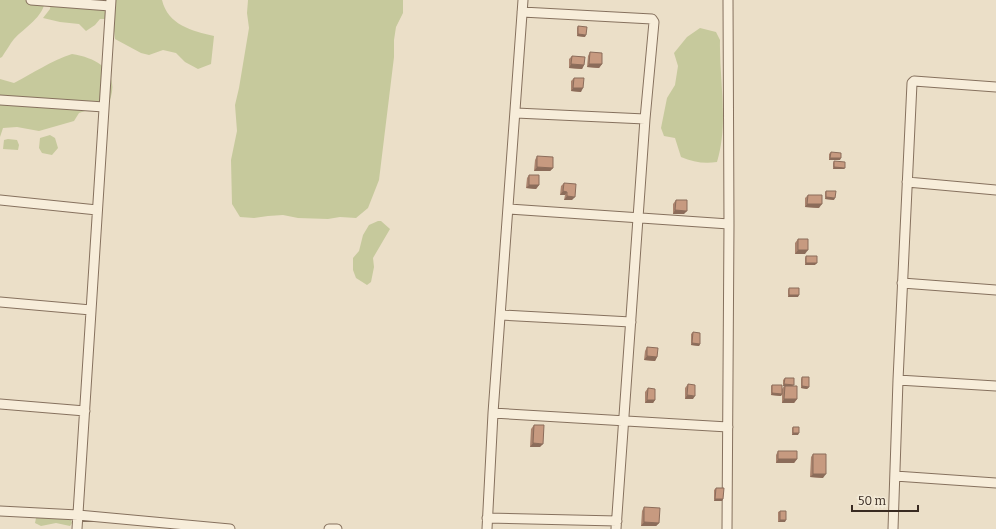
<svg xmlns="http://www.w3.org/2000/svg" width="996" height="529" font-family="Bitter,serif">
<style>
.green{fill:#c6c99c}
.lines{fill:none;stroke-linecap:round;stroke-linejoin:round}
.street-casing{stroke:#86715e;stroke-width:11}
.street{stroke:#f7edda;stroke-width:9}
.wall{fill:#ab846e}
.shaded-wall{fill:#8b6c5a}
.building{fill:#c79a80;stroke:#8b6c5a}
</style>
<rect width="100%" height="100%" fill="#ebdfc8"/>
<path class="green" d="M 0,0 L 45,0 C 44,17 24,28 14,39 C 10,44 6,51 2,57 L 0,58 Z
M 51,0 L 162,0 C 168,25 192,31 214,36 L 211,64 L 198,69 L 185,62 L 176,53 L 163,50 L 149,55 L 141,53 L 115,39 L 113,23 L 107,19 L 100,19 L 95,25 L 86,31 L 79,24 L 60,22 L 43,18 L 50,9 Z
M 248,0 L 403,0 L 403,13 L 396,27 L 394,40 L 394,57 L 379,180 L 368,208 L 356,218 L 340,217 L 328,219 L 298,218 L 283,215 L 268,216 L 254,218 L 240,217 L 232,204 L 231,160 L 237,131 L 235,105 L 239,88 L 249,28 L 247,13 Z
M 700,28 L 716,32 L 720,40 C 719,80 729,122 717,162 C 704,164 693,162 681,157 L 675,138 L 664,136 L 661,128 L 667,98 L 675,85 L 678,66 L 674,53 L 687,37 Z
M 72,54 C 104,59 123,77 106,109 L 98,112 L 91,109 L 79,113 L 74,121 L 39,131 L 17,127 L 3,128 L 0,137 L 0,79 L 14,83 C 33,73 51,61 72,54 Z
M 50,135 L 55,138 L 58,148 L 52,155 L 42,153 L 39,148 L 40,138 Z
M 8,139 L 17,140 L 19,145 L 18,150 L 3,149 L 4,140 Z
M 378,221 L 381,221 L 390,229 L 373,258 L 374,267 L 371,282 L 367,285 L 356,278 L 353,270 L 353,258 L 359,251 L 363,235 L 369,225 Z
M 39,516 L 71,519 L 72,523 L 70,526 L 56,523 L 41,526 L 35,523 L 36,518 Z"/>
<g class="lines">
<g class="street-casing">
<path id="street" d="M 31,0 L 110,6
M 522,12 L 652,19 L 654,22 L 645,119 L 616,529
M 0,100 L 104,107
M 516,113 L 645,119
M 907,182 L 996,190
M 0,200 L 97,210
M 509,209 L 729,224
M 902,283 L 996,290
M 0,302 L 91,310
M 501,315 L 631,322
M 898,380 L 996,386
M 0,404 L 85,411
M 493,413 L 728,427
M 895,476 L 996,483
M 0,511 L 78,515 L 230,529
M 487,518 L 617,521
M 77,529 L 111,0
M 329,529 L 337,529
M 487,529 L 493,413 L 523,0
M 727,529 L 729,224 L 728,0
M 893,529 L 898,380 L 912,83 L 914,81 L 996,87"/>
</g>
<use href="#street" class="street"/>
</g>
<path class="wall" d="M 578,26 L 585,37 L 577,36 L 577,28 Z
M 590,52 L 602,64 L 599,68 L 587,67 L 588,56 Z
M 572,56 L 584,65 L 582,69 L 569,68 L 569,59 Z
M 574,78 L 581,92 L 571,91 L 571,81 Z
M 831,152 L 840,160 L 829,160 L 829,154 Z
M 537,156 L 553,168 L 550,171 L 534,171 L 535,160 Z
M 834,161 L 844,169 L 833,169 L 833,163 Z
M 529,175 L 539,185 L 536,189 L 526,188 L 527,178 Z
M 564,183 L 572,200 L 564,200 L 565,195 L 560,195 L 561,186 Z
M 826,191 L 834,200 L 825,199 L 825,192 Z
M 808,195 L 819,208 L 805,207 L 805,198 Z
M 676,200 L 684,214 L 673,214 L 673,204 Z
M 798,239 L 805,254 L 795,254 L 795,243 Z
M 806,256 L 815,265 L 805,265 L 805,258 Z
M 789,288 L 798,297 L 788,297 L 788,290 Z
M 693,332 L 700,344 L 699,346 L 691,345 L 691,334 Z
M 647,347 L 657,357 L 655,361 L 644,360 L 645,351 Z
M 802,377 L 809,387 L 807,389 L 801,388 L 801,379 Z
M 785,378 L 793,386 L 797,399 L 794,403 L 782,403 L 782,389 L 784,386 L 783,386 L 783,380 Z
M 688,384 L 693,399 L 685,399 L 685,388 Z
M 772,385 L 782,394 L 781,396 L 771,395 L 771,386 Z
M 648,388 L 655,400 L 653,403 L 645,403 L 645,392 Z
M 534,425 L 540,447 L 530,447 L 531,429 Z
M 793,427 L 798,435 L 792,435 L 792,428 Z
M 778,451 L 797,459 L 794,463 L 776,463 L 776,455 Z
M 813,454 L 823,478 L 810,477 L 811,457 Z
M 716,488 L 722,501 L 714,501 L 714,490 Z
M 644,507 L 659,523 L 656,526 L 641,526 L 642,511 Z
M 780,511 L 785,522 L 778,522 L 778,512 Z"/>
<path class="shaded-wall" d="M 578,34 L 586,35 L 585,37 L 577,36 Z
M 571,64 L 584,65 L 582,69 L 569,68 Z
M 589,64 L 602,64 L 599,68 L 587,67 Z
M 573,88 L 583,88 L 581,92 L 571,91 Z
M 830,158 L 841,158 L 840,160 L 829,160 Z
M 537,167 L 553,168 L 550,171 L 534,171 Z
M 834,167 L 845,168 L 844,169 L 833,169 Z
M 529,185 L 539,185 L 536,189 L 526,188 Z
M 563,191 L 567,192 L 565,195 L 560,195 Z
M 567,196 L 575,197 L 572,200 L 564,200 Z
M 826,197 L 835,198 L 834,200 L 825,199 Z
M 807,204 L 822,204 L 819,208 L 805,207 Z
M 675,210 L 687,211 L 684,214 L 673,214 Z
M 798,250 L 808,250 L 805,254 L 795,254 Z
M 806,263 L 817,263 L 815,265 L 805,265 Z
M 789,295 L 799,295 L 798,297 L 788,297 Z
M 692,343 L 700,344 L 699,346 L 691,345 Z
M 647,356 L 657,357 L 655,361 L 644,360 Z
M 784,384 L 794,385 L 792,386 L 783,386 Z
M 802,386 L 809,387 L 807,389 L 801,388 Z
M 772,393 L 782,394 L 781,396 L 771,395 Z
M 687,395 L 695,396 L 693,399 L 685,399 Z
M 784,399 L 797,399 L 794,403 L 782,403 Z
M 647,400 L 655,400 L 653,403 L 645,403 Z
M 793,433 L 799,433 L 798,435 L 792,435 Z
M 533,443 L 543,444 L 540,447 L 530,447 Z
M 778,459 L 797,459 L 794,463 L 776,463 Z
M 813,474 L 826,474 L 823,478 L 810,477 Z
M 715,499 L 723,499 L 722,501 L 714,501 Z
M 780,520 L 786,520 L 785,522 L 778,522 Z
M 644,522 L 659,523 L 656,526 L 641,526 Z"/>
<path class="building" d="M 578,26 L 587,27 L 586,35 L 578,34 Z
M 590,52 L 602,53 L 602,64 L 589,64 Z
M 572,56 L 585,57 L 584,65 L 571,64 Z
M 574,78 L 584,78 L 583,88 L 573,88 Z
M 831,152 L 841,153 L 841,158 L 830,158 Z
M 537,156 L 553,157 L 553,168 L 537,167 Z
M 834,161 L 845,162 L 845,168 L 834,167 Z
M 529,175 L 539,175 L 539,185 L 529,185 Z
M 564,183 L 576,184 L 575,197 L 567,196 L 567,192 L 563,191 Z
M 826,191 L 836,191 L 835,198 L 826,197 Z
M 808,195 L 822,195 L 822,204 L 807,204 Z
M 676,200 L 687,200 L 687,211 L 675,210 Z
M 798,239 L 808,239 L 808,250 L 798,250 Z
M 806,256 L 817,256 L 817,263 L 806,263 Z
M 789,288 L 799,288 L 799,295 L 789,295 Z
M 693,332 L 700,333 L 700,344 L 692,343 Z
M 647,347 L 658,348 L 657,357 L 647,356 Z
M 802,377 L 809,377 L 809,387 L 802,386 Z
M 785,378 L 794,378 L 794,385 L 784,384 Z
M 688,384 L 695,385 L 695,396 L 687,395 Z
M 772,385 L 782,385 L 782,394 L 772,393 Z
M 785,386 L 797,386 L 797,399 L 784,399 Z
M 648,388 L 655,389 L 655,400 L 647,400 Z
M 534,425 L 544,425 L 543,444 L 533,443 Z
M 793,427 L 799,427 L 799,433 L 793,433 Z
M 778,451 L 797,451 L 797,459 L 778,459 Z
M 813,454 L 826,454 L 826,474 L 813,474 Z
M 716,488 L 724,488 L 723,499 L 715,499 Z
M 644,507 L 660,508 L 659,523 L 644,522 Z
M 780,511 L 786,511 L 786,520 L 780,520 Z"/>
<path d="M852 505v6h66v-6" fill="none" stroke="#382a21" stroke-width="2"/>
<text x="858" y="505" font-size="12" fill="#382a21" stroke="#f3ead7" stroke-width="3" paint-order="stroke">50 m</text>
</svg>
